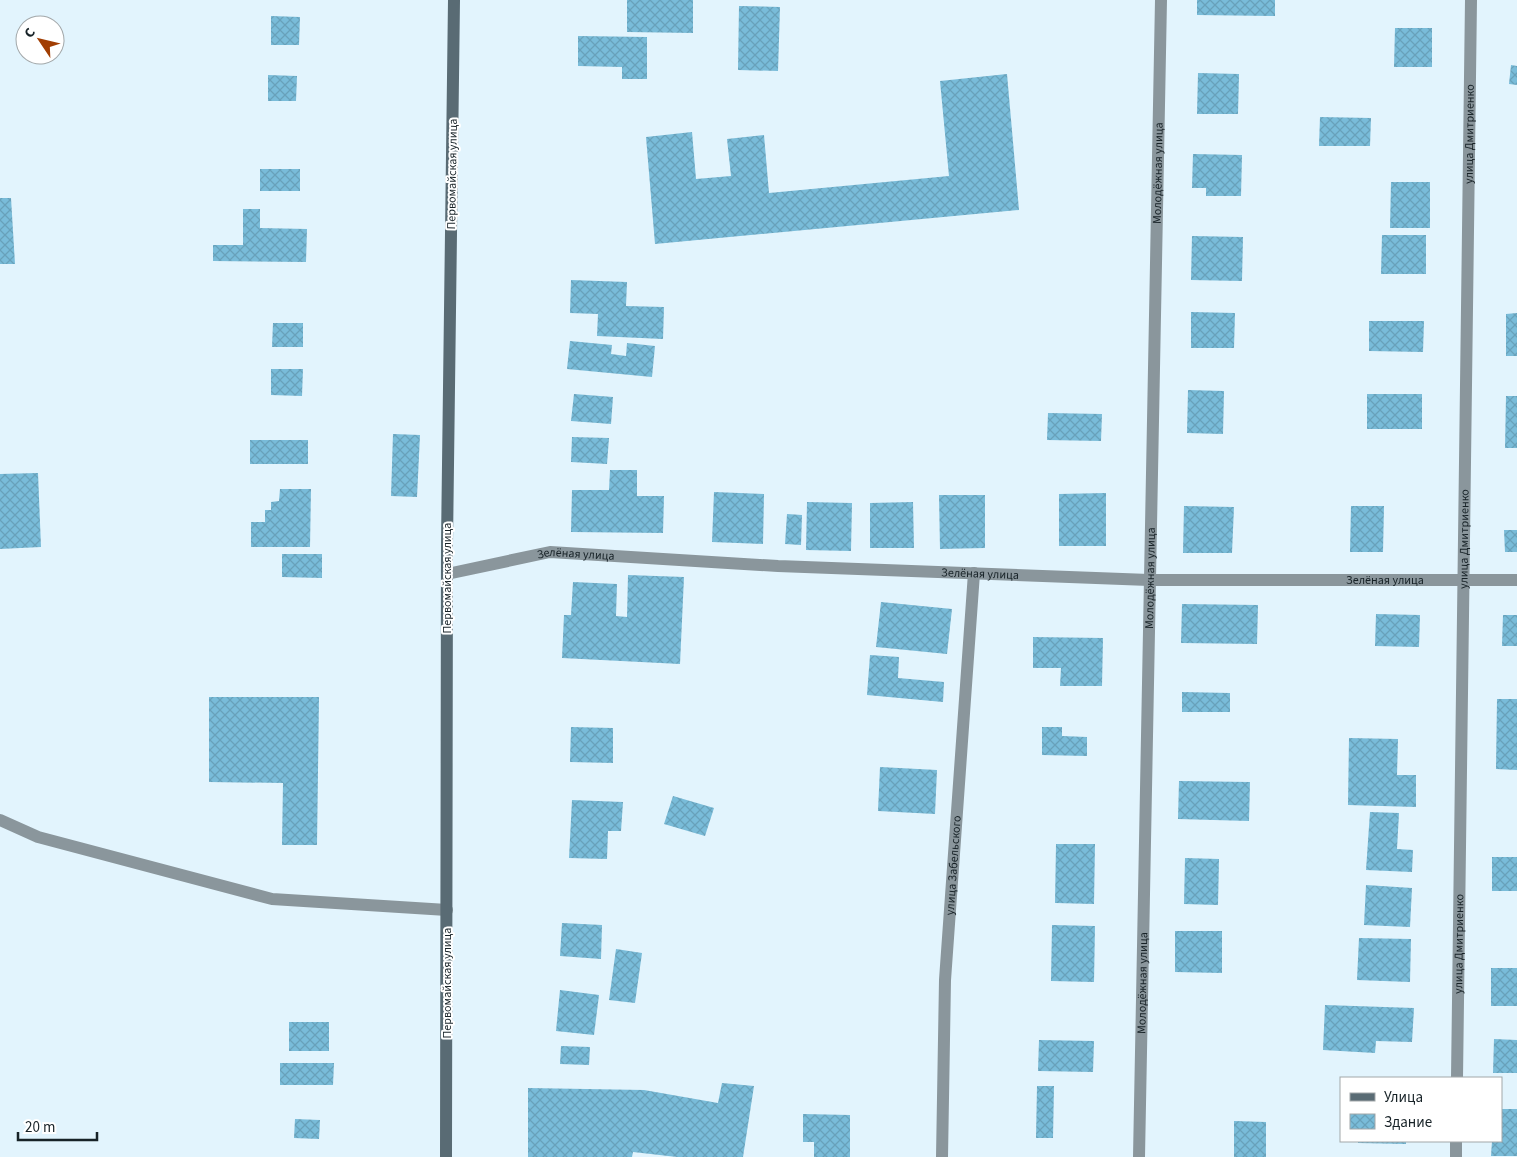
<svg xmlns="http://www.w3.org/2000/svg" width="1517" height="1157" font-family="'Source Sans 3',sans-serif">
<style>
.building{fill:url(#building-cross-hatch)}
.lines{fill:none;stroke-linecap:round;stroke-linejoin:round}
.street{stroke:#8a969c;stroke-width:12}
.secondary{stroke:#596b74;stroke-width:12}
.labels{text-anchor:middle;stroke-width:4;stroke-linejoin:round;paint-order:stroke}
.street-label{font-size:12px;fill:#172227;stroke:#fff}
</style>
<defs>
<pattern id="building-cross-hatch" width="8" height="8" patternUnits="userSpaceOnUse" patternTransform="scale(1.25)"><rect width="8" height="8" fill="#79bcd9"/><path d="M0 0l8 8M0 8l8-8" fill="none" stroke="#68a1ba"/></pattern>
</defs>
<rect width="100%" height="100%" fill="#e2f4fd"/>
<path class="building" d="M 627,0 L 693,0 L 693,33 L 627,32 Z
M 1197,0 L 1275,0 L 1275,16 L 1197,15 Z
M 739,6 L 780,7 L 778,71 L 738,70 Z
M 271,16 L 300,17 L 299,45 L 271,45 Z
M 1395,28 L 1432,28 L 1432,67 L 1394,67 Z
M 578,36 L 647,37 L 647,79 L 622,79 L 622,67 L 578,66 Z
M 1511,65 L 1517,66 L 1517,85 L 1509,84 Z
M 1198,73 L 1239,74 L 1238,114 L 1197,114 Z
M 1007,74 L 1019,210 L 655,244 L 646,137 L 692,132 L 696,179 L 731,176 L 727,139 L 764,135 L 769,193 L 949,176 L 940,81 Z
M 268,75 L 297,76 L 296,101 L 268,101 Z
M 1320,117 L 1371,118 L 1370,146 L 1319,146 Z
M 1193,154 L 1242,155 L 1241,196 L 1206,196 L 1206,188 L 1192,188 Z
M 260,169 L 300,169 L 300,191 L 260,191 Z
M 1391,182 L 1430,182 L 1430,228 L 1390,228 Z
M 0,198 L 11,198 L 15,264 L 0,264 Z
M 243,209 L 260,209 L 260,228 L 307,229 L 306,262 L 213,261 L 213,245 L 243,245 Z
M 1382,235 L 1426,235 L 1426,274 L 1381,274 Z
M 1192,236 L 1243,237 L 1242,281 L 1191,280 Z
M 571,280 L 627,282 L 626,306 L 664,307 L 663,339 L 597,336 L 598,314 L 570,313 Z
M 1191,312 L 1235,313 L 1234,348 L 1191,348 Z
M 1517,313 L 1517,356 L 1506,356 L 1506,314 Z
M 1369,321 L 1424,321 L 1423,352 L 1369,351 Z
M 273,323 L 303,323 L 303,347 L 272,347 Z
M 570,341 L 612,345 L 611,354 L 626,356 L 627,343 L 655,346 L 652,377 L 567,369 Z
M 271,369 L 303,369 L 302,396 L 271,395 Z
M 1188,390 L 1224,391 L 1223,434 L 1187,433 Z
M 574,394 L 613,397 L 611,424 L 571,421 Z
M 1367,394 L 1422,394 L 1422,429 L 1367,429 Z
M 1506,396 L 1517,396 L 1517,448 L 1505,448 Z
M 1048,413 L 1102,414 L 1101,441 L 1047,440 Z
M 393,434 L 420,435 L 417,497 L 391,496 Z
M 572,437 L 609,438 L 607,464 L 571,462 Z
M 250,440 L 308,440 L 308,464 L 250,464 Z
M 610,470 L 637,470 L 637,496 L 664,496 L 663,533 L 571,532 L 572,490 L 609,490 Z
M 38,473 L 41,547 L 0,549 L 0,474 Z
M 280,489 L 311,489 L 310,547 L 251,547 L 251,522 L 265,522 L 265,510 L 271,510 L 271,502 L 279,501 Z
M 714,492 L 764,494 L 763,544 L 712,542 Z
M 1106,493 L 1106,546 L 1059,546 L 1059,494 Z
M 939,495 L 985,495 L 985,548 L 940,549 Z
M 807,502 L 852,503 L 851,551 L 806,550 Z
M 913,502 L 914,548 L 870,548 L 870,503 Z
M 1184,506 L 1234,507 L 1232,553 L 1183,553 Z
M 1351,506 L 1384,506 L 1383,552 L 1350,552 Z
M 787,514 L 802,515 L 801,545 L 785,544 Z
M 1504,530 L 1517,530 L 1517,552 L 1505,552 Z
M 282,554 L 322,554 L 322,578 L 282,577 Z
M 628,575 L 684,577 L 680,664 L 562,658 L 564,615 L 571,615 L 573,582 L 617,584 L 616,616 L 627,617 Z
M 881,602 L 952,609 L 947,654 L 876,647 Z
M 1182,604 L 1258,605 L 1257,644 L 1181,643 Z
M 1376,614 L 1420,615 L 1419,647 L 1375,646 Z
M 1503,615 L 1517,615 L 1517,646 L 1502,646 Z
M 1033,637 L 1103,638 L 1102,686 L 1060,686 L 1061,668 L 1033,668 Z
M 870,655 L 899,657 L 898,678 L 944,682 L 943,702 L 867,695 Z
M 1182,692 L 1230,693 L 1230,712 L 1182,712 Z
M 209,697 L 319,697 L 317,845 L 282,845 L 283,783 L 209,782 Z
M 1497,699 L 1517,699 L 1517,770 L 1496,769 Z
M 571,727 L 613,728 L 613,763 L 570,762 Z
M 1042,727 L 1062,727 L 1062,736 L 1087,737 L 1087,756 L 1042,755 Z
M 1349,738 L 1398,739 L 1397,775 L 1416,775 L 1416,807 L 1348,805 Z
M 880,767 L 937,770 L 935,814 L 878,811 Z
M 1179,781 L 1250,782 L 1249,821 L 1178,819 Z
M 673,796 L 714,808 L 705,836 L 664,824 Z
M 572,800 L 623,802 L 621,831 L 608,831 L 607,859 L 569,858 Z
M 1370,812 L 1399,813 L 1397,849 L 1413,850 L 1412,872 L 1366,870 Z
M 1056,844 L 1095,844 L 1094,904 L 1055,903 Z
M 1492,857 L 1517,857 L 1517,891 L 1492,891 Z
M 1185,858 L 1219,859 L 1218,905 L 1184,904 Z
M 1366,885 L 1412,888 L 1410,927 L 1364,925 Z
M 562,923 L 602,925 L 601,959 L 560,956 Z
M 1052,925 L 1095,926 L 1094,982 L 1051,981 Z
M 1175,931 L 1222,931 L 1222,973 L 1175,972 Z
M 1359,938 L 1411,939 L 1410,982 L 1357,980 Z
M 616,949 L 642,953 L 635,1003 L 609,1000 Z
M 1491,968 L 1517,968 L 1517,1006 L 1491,1006 Z
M 560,990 L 599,995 L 594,1035 L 556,1031 Z
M 1325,1005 L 1414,1008 L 1412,1042 L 1376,1041 L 1375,1053 L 1323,1050 Z
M 289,1022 L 329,1022 L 329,1051 L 289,1051 Z
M 1494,1039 L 1517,1040 L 1517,1073 L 1493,1073 Z
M 1039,1040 L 1094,1041 L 1093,1072 L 1038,1071 Z
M 561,1046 L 590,1047 L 589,1065 L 560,1064 Z
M 280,1063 L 334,1063 L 333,1085 L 280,1085 Z
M 722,1083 L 754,1086 L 743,1157 L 677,1157 L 633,1152 L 632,1157 L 528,1157 L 528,1088 L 644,1090 L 718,1103 Z
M 1037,1086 L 1054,1086 L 1053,1138 L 1036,1138 Z
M 1501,1109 L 1517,1109 L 1517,1156 L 1491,1156 L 1492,1141 L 1501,1141 Z
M 803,1114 L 850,1115 L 850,1157 L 814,1157 L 814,1142 L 803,1142 Z
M 295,1119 L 320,1120 L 319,1139 L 294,1138 Z
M 1234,1121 L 1266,1122 L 1266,1157 L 1234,1157 Z
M 1358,1141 L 1406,1141 L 1406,1144 L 1358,1143 Z"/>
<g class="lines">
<g class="street">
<path id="s1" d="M 447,574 L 550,552 L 778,566 L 1149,580 L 1517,580"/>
<path d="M 0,820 L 38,837 L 272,899 L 447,910"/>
<path id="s2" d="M 1457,1078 L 1471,0"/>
<path id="s3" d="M 942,1157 L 945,980 L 974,573"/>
<path id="s4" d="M 1139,1157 L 1161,0"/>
<path d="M 1456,1157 L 1456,1141"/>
</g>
<path class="secondary" d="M 446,1157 L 447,543 L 454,0"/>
</g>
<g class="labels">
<g class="street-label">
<text dy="4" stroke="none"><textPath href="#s2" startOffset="944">улица Дмитриенко</textPath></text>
<text transform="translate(452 174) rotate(-89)" y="4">Первомайская улица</text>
<text dy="4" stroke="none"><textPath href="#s4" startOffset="984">Молодёжная улица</textPath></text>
<text dy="4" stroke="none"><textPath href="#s2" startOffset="539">улица Дмитриенко</textPath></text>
<text dy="4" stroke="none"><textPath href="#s1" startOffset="131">Зелёная улица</textPath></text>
<text dy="4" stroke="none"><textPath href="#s1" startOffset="536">Зелёная улица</textPath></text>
<text transform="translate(447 578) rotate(-90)" y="4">Первомайская улица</text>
<text dy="4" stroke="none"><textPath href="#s4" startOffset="579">Молодёжная улица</textPath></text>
<text dy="4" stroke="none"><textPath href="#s1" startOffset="941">Зелёная улица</textPath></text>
<text dy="4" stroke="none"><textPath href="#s3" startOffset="292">улица Забельского</textPath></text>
<text dy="4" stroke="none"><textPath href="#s2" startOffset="134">улица Дмитриенко</textPath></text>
<text transform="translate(447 983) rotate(-90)" y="4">Первомайская улица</text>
<text dy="4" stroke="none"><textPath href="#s4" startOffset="174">Молодёжная улица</textPath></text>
</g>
</g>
<rect x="1340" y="1077" width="162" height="65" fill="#ffffff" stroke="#a2a7a9"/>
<rect x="1350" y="1093" width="25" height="8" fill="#596b74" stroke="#a2a7a9"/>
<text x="1384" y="1102" font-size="15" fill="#172227">Улица</text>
<rect x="1350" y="1114" width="25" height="15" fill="url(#building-cross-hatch)" stroke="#a2a7a9"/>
<text x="1384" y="1127" font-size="15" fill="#172227">Здание</text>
<g transform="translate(40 40) rotate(305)"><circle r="24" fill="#ffffff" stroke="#a2a7a9"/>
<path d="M0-4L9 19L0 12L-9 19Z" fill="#a13e03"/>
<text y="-8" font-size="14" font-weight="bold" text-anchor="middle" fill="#172227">С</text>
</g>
<path d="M18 1132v8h79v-8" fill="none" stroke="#172227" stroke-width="2.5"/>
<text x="25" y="1132" font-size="15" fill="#172227" stroke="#ffffff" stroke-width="4" paint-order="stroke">20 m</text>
</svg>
